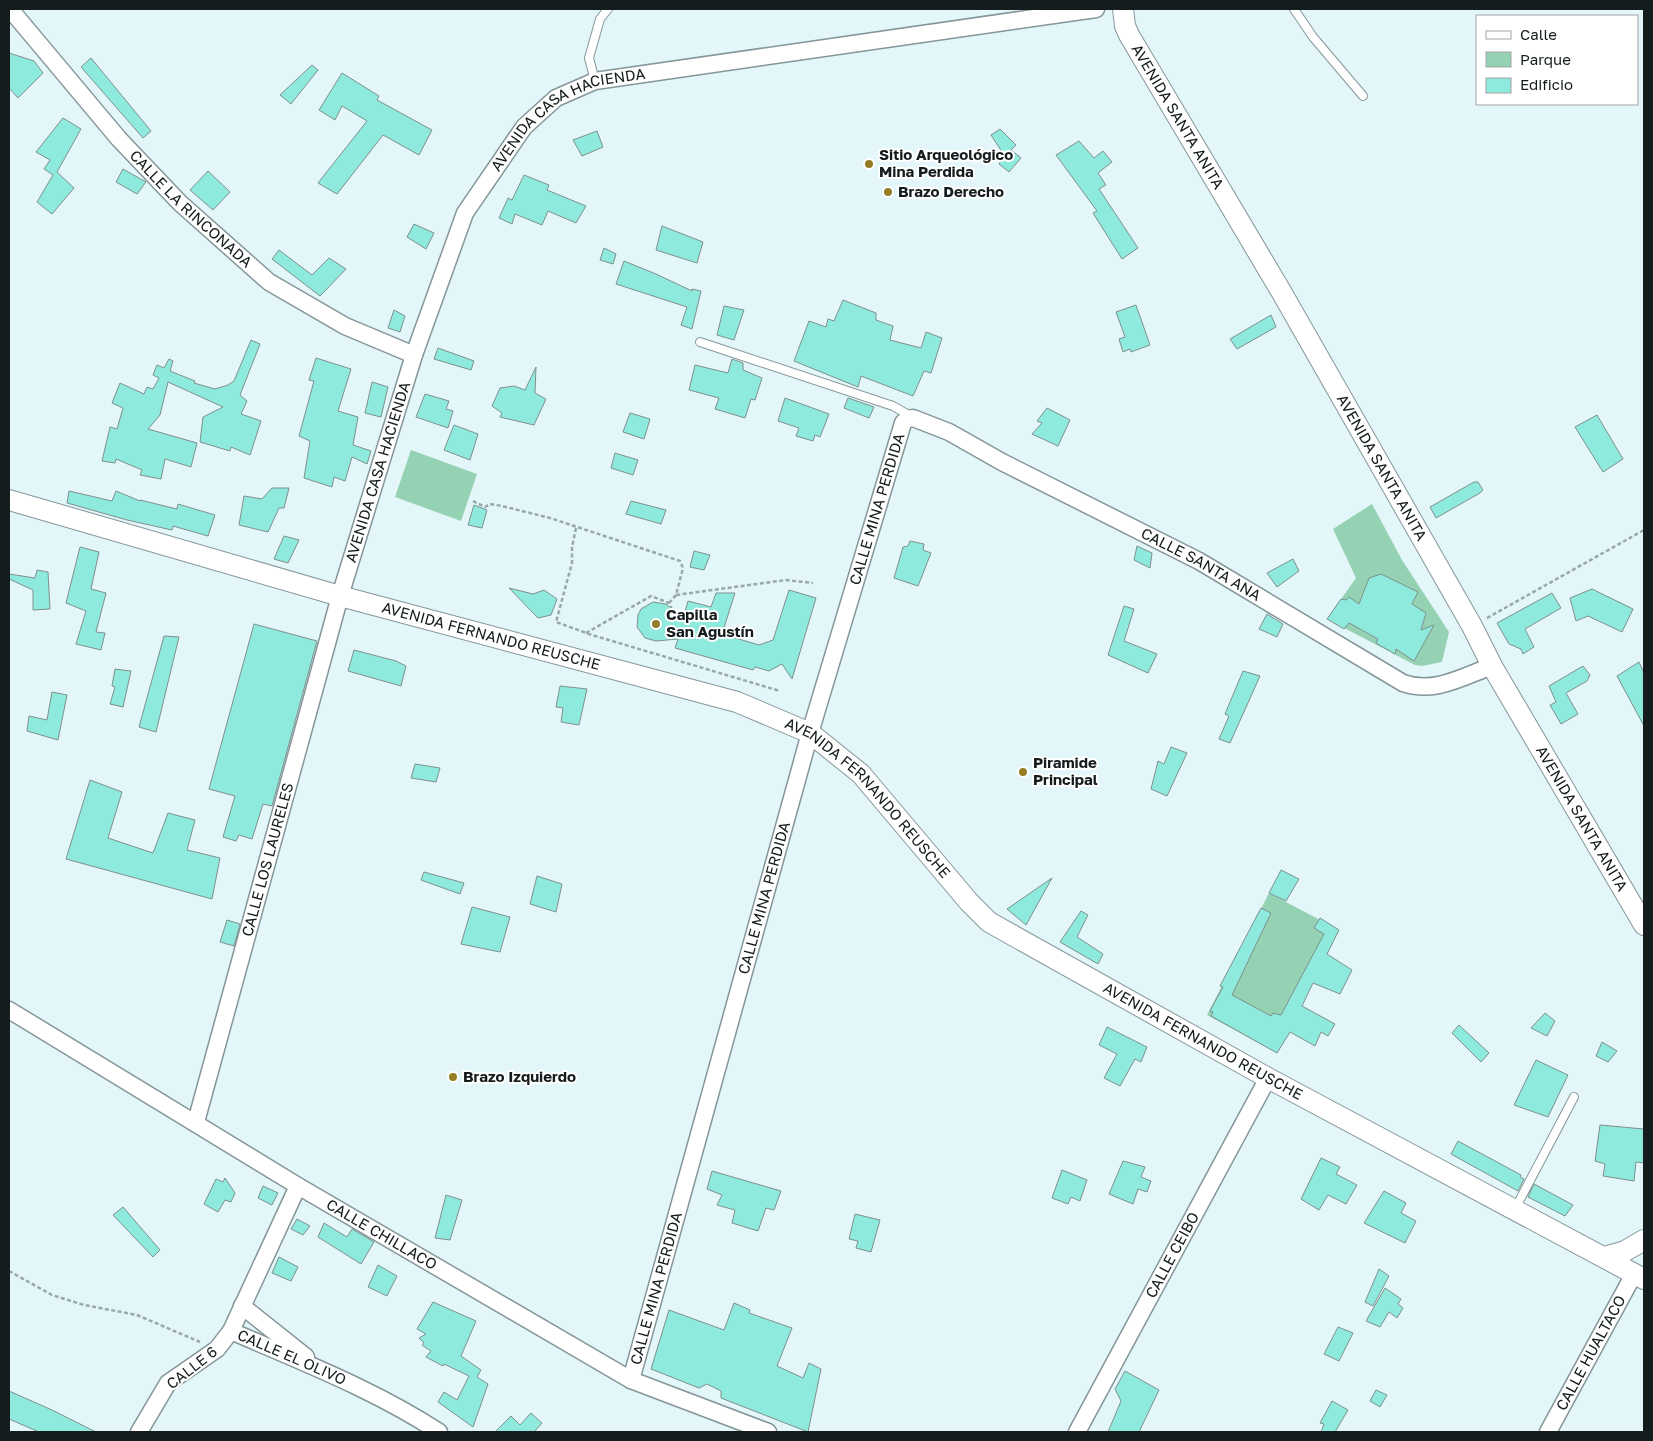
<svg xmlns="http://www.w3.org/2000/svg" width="1653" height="1441" font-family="'Golos Text',sans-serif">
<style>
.green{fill:#95d2b3}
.building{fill:#8feade;stroke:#7f908d}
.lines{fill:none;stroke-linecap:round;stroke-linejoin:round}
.service-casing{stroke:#859699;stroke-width:10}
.minor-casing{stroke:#859699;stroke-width:19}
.tertiary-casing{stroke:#859699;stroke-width:22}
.path{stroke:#99a8aa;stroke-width:2.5;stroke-dasharray:4 2.5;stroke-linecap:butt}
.service{stroke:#fff;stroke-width:8}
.minor{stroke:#fff;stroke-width:16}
.tertiary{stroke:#fff;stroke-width:20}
.poi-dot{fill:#947d24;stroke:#fff;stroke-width:2}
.labels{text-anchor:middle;stroke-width:4;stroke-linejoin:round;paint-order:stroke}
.street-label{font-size:15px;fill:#151c1d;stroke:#fff}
.poi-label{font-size:15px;font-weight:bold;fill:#151c1d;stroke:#fff;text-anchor:start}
</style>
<rect width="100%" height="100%" fill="#e3f6f9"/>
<path class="green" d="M 411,450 L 477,474 L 461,521 L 395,497 Z
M 1372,504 L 1402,560 L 1449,632 L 1442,662 L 1422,666 L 1415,665 L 1327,619 L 1356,578 L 1333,529 Z
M 1269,893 L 1339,930 L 1277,1053 L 1207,1015 Z"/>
<path class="building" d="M 9,53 L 34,61 L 43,73 L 18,98 L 9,88 Z
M 91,58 L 151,131 L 143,138 L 81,67 Z
M 312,65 L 318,70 L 291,104 L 280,95 Z
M 342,73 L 379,96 L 377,100 L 432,130 L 419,155 L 383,135 L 337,194 L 318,183 L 367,121 L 342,106 L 335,120 L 319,110 Z
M 63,118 L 81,129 L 57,172 L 74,188 L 52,214 L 37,202 L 53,175 L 44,169 L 50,160 L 36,152 Z
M 1000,129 L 1016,145 L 1011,150 L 1021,158 L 1009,172 L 999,164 L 1004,155 L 991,135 Z
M 597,131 L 603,147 L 582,156 L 573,140 Z
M 1079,141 L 1094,158 L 1103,151 L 1112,162 L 1098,173 L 1106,185 L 1099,189 L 1138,248 L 1122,259 L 1093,213 L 1097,211 L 1056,155 Z
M 123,169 L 146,182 L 137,194 L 116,182 Z
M 208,171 L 230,192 L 213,210 L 190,190 Z
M 524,175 L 549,185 L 547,190 L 586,206 L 576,223 L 548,211 L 542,225 L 515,214 L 512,224 L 499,218 L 508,198 L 512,200 Z
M 414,224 L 434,233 L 426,249 L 407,237 Z
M 662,226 L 703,242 L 697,263 L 656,250 Z
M 604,248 L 616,254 L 613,264 L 600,260 Z
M 279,250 L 312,275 L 329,258 L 346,269 L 320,296 L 272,259 Z
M 624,261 L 656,274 L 692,291 L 692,289 L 701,291 L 692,329 L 681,325 L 687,307 L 616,284 Z
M 843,300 L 876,313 L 876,320 L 893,326 L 890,340 L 921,348 L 926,332 L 942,338 L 931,373 L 924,371 L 913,396 L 861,376 L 858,387 L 794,361 L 809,321 L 826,327 L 828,319 L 834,321 Z
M 1136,305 L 1150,345 L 1131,352 L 1130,349 L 1123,352 L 1119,339 L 1125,337 L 1116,312 Z
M 724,306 L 744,310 L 734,340 L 717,335 Z
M 394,310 L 405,316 L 400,332 L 388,328 Z
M 1271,315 L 1276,327 L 1237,349 L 1230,339 Z
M 251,340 L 260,344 L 240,395 L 247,401 L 241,414 L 261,421 L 250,455 L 231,447 L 230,451 L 200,442 L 203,417 L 223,407 L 168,382 L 160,415 L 148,429 L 197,443 L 191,467 L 165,459 L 161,479 L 140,475 L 142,470 L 116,459 L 115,463 L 102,461 L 110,427 L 117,429 L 123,408 L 112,403 L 120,383 L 144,394 L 147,387 L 153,389 L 159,378 L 153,375 L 157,365 L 164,368 L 169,359 L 173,361 L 170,371 L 195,381 L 194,383 L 215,389 L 228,385 L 234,381 Z
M 438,348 L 474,361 L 471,370 L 434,359 Z
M 316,358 L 351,369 L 338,411 L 358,417 L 353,445 L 371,451 L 367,464 L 352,457 L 345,481 L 334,477 L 332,487 L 304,478 L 310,441 L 299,436 L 314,381 L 309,380 Z
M 732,359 L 743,363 L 743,370 L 762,378 L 755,400 L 751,399 L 745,418 L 715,409 L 719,398 L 689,390 L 695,365 L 728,373 Z
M 536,367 L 535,393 L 546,399 L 534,425 L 500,417 L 502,413 L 492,406 L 500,388 L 514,386 L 525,390 Z
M 372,382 L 388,387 L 381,417 L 365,413 Z
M 425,394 L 449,401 L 446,409 L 453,411 L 448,428 L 416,417 Z
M 785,398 L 829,414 L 820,437 L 815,435 L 813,441 L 796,436 L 799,428 L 778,421 Z
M 848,398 L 874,407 L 869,418 L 844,408 Z
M 1047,408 L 1070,420 L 1058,446 L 1032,434 L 1042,423 L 1037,421 Z
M 630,413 L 650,419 L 644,439 L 623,432 Z
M 1597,415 L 1623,459 L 1603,472 L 1575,427 Z
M 454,425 L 478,434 L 470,460 L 444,450 Z
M 615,453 L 638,460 L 633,475 L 611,468 Z
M 1474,482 L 1478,482 L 1483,490 L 1480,493 L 1436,518 L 1430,507 Z
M 272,488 L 289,488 L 284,508 L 279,508 L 268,532 L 239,525 L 244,496 L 262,499 Z
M 69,491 L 112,501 L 116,491 L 140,501 L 140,500 L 177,509 L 178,504 L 215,515 L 208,536 L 173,526 L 172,530 L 127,520 L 67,503 Z
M 631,501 L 666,510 L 661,524 L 626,514 Z
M 474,505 L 487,510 L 482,528 L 468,525 Z
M 284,536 L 299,540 L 288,563 L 274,559 Z
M 910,541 L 924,544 L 923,550 L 931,553 L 918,586 L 894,578 L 903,547 L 908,546 Z
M 1137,546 L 1152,553 L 1150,568 L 1134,560 Z
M 80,547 L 99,552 L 91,589 L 106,593 L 96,632 L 105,633 L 101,650 L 76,644 L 86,611 L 66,603 Z
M 694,551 L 710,555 L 704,570 L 690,567 Z
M 1293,559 L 1299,571 L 1277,587 L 1267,573 Z
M 37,570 L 48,572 L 50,609 L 33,610 L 33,590 L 9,579 L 9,574 L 35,578 Z
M 1381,574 L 1418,592 L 1412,604 L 1426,613 L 1421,630 L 1434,625 L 1414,661 L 1396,649 L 1395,654 L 1376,643 L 1378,639 L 1349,623 L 1344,629 L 1327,619 L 1341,599 L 1346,600 L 1349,597 L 1359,604 L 1369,578 Z
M 509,588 L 533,594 L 544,590 L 557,599 L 551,615 L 538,618 Z
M 1592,589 L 1633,609 L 1622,632 L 1588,616 L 1576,621 L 1570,598 Z
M 789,590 L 816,598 L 792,679 L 782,664 L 769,671 L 755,667 L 753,670 L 675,648 L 678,639 L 656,641 L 645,638 L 637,627 L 638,615 L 641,609 L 653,602 L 666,604 L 683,618 L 688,601 L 711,607 L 716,593 L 735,593 L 722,634 L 759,645 L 773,640 Z
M 1552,593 L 1561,608 L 1525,629 L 1534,647 L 1523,654 L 1521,649 L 1509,644 L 1497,623 Z
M 1124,606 L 1134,609 L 1124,641 L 1157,654 L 1148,673 L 1108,655 Z
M 1267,614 L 1283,624 L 1277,637 L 1259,629 Z
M 254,624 L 317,641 L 272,806 L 263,804 L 252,839 L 239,835 L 236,841 L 223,837 L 235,796 L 209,789 Z
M 164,636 L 179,637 L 156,732 L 139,727 Z
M 354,650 L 396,661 L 406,666 L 401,686 L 348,671 Z
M 1639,662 L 1644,673 L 1644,726 L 1617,676 Z
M 1583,666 L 1590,675 L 1587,681 L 1566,693 L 1578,714 L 1561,724 L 1550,705 L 1556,702 L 1549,686 Z
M 115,669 L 131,671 L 123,707 L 110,704 L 115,687 L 112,686 Z
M 1243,671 L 1260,676 L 1230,743 L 1219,739 L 1229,716 L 1225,714 Z
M 560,686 L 587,689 L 579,725 L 561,722 L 563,708 L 556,707 Z
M 52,692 L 67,695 L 58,740 L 27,731 L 29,716 L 47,720 Z
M 1171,747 L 1187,753 L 1167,796 L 1151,789 L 1158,761 L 1164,764 Z
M 415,764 L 440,768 L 436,782 L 411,778 Z
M 90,780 L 122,792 L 108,838 L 153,853 L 168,813 L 195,820 L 187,850 L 220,858 L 212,899 L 66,859 Z
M 1281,870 L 1299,879 L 1286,901 L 1269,893 Z
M 424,872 L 464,883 L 460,894 L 421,880 Z
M 537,876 L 562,884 L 556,912 L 530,904 Z
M 1052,878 L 1026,925 L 1007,909 Z
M 472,907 L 510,917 L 500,952 L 461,944 Z
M 1261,908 L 1271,913 L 1232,995 L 1271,1016 L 1273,1013 L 1281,1015 L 1324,934 L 1314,928 L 1320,918 L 1339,930 L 1327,954 L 1352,970 L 1340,994 L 1313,983 L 1302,1006 L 1335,1024 L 1328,1036 L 1321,1032 L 1315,1046 L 1290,1032 L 1277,1053 L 1211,1016 L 1213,1012 L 1210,1011 L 1223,987 L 1220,986 Z
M 1081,911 L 1088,915 L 1077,937 L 1103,954 L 1098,964 L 1060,942 Z
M 227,920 L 240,924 L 234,946 L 220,942 Z
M 1545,1013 L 1555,1021 L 1547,1036 L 1531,1028 Z
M 1459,1025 L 1489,1053 L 1481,1062 L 1452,1033 Z
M 1107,1027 L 1147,1047 L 1141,1062 L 1135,1059 L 1120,1086 L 1104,1078 L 1117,1054 L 1099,1045 Z
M 1602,1042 L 1617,1051 L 1608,1062 L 1596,1056 Z
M 1536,1060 L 1568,1075 L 1548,1117 L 1514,1105 Z
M 1600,1125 L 1644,1129 L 1644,1163 L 1636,1162 L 1634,1181 L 1603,1176 L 1605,1164 L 1595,1161 Z
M 1458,1141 L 1521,1175 L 1520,1177 L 1524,1179 L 1518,1191 L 1451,1154 Z
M 1321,1158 L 1340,1167 L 1336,1174 L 1357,1185 L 1346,1204 L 1328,1195 L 1319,1210 L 1301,1199 Z
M 1123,1161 L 1145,1167 L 1141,1177 L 1151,1181 L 1147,1192 L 1138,1189 L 1133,1204 L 1109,1194 Z
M 1062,1170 L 1087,1180 L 1080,1201 L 1071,1197 L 1068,1204 L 1052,1198 Z
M 712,1171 L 781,1191 L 774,1210 L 766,1208 L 758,1231 L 732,1223 L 735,1210 L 717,1205 L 722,1195 L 707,1189 Z
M 225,1178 L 235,1193 L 231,1202 L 225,1200 L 218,1212 L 204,1204 L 216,1179 L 223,1182 Z
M 1534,1184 L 1573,1205 L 1565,1216 L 1528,1197 Z
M 263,1186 L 278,1193 L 272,1205 L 258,1198 Z
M 1384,1191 L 1406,1203 L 1401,1213 L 1416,1221 L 1405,1243 L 1364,1223 Z
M 446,1195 L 462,1200 L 450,1240 L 435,1238 Z
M 123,1207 L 160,1250 L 153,1257 L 113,1215 Z
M 855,1214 L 880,1220 L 871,1252 L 856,1248 L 858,1241 L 849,1239 Z
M 297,1219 L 310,1226 L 303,1235 L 291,1229 Z
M 324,1223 L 347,1237 L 352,1229 L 374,1242 L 361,1264 L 318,1237 Z
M 279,1257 L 298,1267 L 291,1281 L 272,1273 Z
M 378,1265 L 397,1276 L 387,1296 L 368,1287 Z
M 1379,1269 L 1389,1276 L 1373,1306 L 1365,1302 Z
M 1385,1288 L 1401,1299 L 1398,1304 L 1403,1308 L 1397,1318 L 1389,1312 L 1380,1327 L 1366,1321 Z
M 433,1302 L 476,1321 L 461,1356 L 481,1370 L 477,1377 L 488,1384 L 473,1427 L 438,1402 L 444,1392 L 457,1400 L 469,1376 L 444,1364 L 443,1366 L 426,1357 L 431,1351 L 422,1345 L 424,1343 L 419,1338 L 426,1334 L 417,1329 Z
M 734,1303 L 750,1310 L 749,1313 L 792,1328 L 777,1366 L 803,1378 L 809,1363 L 821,1369 L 808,1432 L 721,1398 L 721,1391 L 707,1384 L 699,1388 L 651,1369 L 669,1310 L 724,1330 Z
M 1338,1327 L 1353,1333 L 1339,1361 L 1324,1354 Z
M 1125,1371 L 1159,1390 L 1139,1432 L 1108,1432 L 1121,1401 L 1115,1389 Z
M 1376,1390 L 1387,1395 L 1380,1407 L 1370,1401 Z
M 9,1391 L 52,1410 L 96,1432 L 39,1432 L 9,1419 Z
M 1332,1401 L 1348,1410 L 1335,1432 L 1321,1432 L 1324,1424 L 1320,1423 Z
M 531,1413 L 542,1423 L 534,1432 L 495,1432 L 511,1416 L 520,1425 Z"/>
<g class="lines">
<g class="service-casing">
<path id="service" d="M 1294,9 L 1313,37 L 1363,96
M 595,81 L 589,58 L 600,19 L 608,9
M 700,342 L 893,406 L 912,417
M 1515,1209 L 1574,1097"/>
</g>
<g class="minor-casing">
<g id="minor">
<path id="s1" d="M 10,9 L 119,139 L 180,203 L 269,282 L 345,326 L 414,355"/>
<path id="s2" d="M 9,1010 L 298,1186 L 631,1380 L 768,1432"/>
<path id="s3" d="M 196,1122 L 340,596 L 414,355 L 465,213 L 524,127 L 556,98 L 595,81 L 1096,9"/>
<path id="s4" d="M 298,1186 L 231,1331 C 302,1362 375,1390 439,1432"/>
<path d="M 242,1306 L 306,1357"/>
<path id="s5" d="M 631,1380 L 810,733 L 903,423 L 907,419 L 913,418 L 949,432 L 1002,462 L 1199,561 L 1403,683 C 1434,694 1462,677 1492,666"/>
<path d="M 139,1432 L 168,1383 L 217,1349 L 231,1331"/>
<path id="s6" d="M 1077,1432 L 1268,1078"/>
<path id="s7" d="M 1548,1432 L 1634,1274"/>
</g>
</g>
<g class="tertiary-casing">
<g id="tertiary">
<path id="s8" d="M 1123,9 L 1125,26 L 1129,35 L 1282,293 L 1472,626 L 1492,666 L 1644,925"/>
<path id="s9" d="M 9,500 L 340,596 L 737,702 L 810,733 L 861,774 L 969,902 L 989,922 L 1268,1078 L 1644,1279"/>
<path d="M 1604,1257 L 1625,1251 L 1644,1240"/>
</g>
</g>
<path class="path" d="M 473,501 L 485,507 L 490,504 L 502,506 L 550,518 L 680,561 L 683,568 L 676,595 L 786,580 L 813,583
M 576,528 L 572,547 L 572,563 L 556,622 L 592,635 L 780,691
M 669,603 L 676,595
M 1487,618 L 1644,530
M 586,633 L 651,596 L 669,603 L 676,618
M 9,1271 L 52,1295 L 84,1305 L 137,1315 L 200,1342"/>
<use href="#service" class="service"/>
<use href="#minor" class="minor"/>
<use href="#tertiary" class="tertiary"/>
</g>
<g class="poi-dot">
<circle cx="869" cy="164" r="5"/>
<circle cx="888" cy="192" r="5"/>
<circle cx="656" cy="624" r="5"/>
<circle cx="1023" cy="772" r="5"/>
<circle cx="453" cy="1077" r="5"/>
</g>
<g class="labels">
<g class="street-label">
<text dy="5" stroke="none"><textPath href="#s8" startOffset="122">AVENIDA SANTA ANITA</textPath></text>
<text dy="5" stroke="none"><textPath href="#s3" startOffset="1095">AVENIDA CASA HACIENDA</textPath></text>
<text dy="5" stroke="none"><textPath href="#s1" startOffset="270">CALLE LA RINCONADA</textPath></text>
<text dy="5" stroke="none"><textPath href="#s8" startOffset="528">AVENIDA SANTA ANITA</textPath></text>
<text dy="5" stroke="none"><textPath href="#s3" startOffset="675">AVENIDA CASA HACIENDA</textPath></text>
<text dy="5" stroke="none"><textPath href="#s5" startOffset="905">CALLE MINA PERDIDA</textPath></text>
<text dy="5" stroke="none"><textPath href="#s5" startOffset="1330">CALLE SANTA ANA</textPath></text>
<text dy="5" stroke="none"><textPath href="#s9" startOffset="501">AVENIDA FERNANDO REUSCHE</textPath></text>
<text dy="5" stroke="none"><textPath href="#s9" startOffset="921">AVENIDA FERNANDO REUSCHE</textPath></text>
<text dy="5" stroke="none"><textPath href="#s8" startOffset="932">AVENIDA SANTA ANITA</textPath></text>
<text dy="5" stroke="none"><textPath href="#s3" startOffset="272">CALLE LOS LAURELES</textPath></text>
<text dy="5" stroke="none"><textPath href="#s5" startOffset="500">CALLE MINA PERDIDA</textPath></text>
<text dy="5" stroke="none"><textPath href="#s9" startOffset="1341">AVENIDA FERNANDO REUSCHE</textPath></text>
<text dy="5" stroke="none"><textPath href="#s2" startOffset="435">CALLE CHILLACO</textPath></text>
<text dy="5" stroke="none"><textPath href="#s6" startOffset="201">CALLE CEIBO</textPath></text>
<text dy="5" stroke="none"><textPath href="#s5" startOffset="95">CALLE MINA PERDIDA</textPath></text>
<text dy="5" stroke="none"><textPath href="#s7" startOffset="90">CALLE HUALTACO</textPath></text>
<text dy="5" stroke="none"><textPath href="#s4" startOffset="226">CALLE EL OLIVO</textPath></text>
<text transform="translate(192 1368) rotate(-38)" y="5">CALLE 6</text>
</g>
<g class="poi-label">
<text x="879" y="160">Sitio Arqueológico<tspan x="879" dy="17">Mina Perdida</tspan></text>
<text x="898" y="197">Brazo Derecho</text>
<text x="666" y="620">Capilla<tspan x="666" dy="17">San Agustín</tspan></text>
<text x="1033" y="768">Piramide<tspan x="1033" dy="17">Principal</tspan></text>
<text x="463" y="1082">Brazo Izquierdo</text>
</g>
</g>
<rect width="1653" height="1441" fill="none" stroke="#151c1d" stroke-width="20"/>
<rect x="1476" y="15" width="162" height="90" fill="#ffffff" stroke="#a1a4a5"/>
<rect x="1486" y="31" width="25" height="8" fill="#ffffff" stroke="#a1a4a5"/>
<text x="1520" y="40" font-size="15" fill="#151c1d">Calle</text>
<rect x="1486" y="52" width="25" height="15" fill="#95d2b3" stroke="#a1a4a5"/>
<text x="1520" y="65" font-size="15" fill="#151c1d">Parque</text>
<rect x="1486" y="78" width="25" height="15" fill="#8feade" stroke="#a1a4a5"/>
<text x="1520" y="90" font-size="15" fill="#151c1d">Edificio</text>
</svg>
